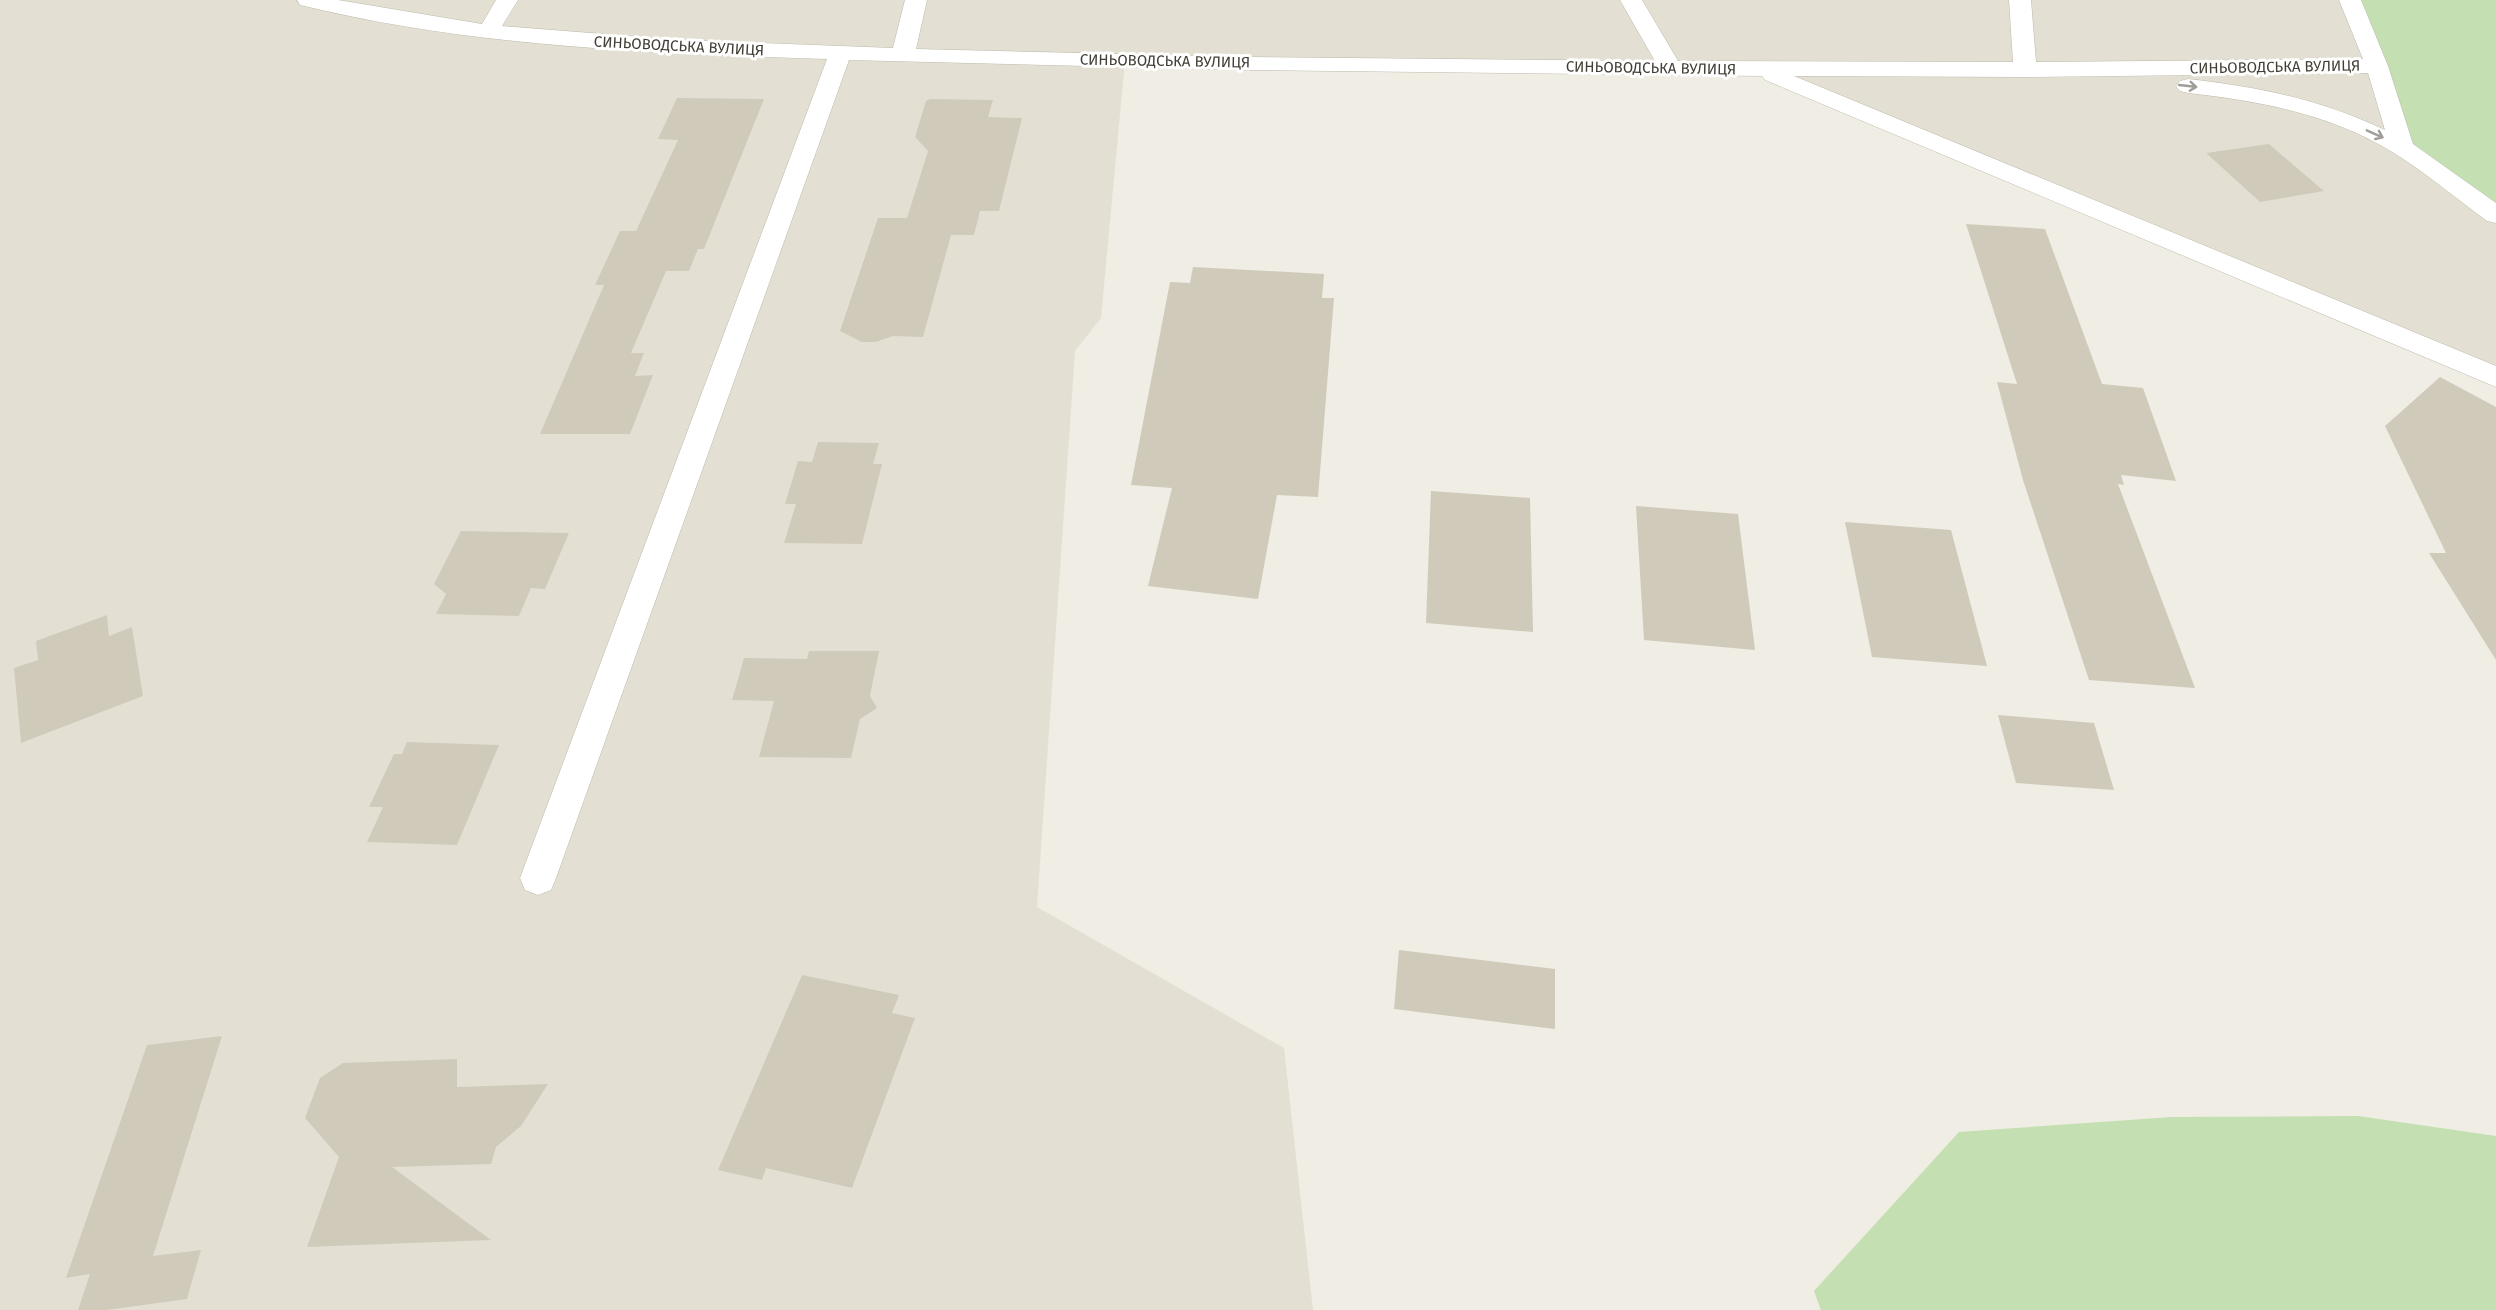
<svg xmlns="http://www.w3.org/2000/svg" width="2496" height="1310" font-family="'Fira Sans',sans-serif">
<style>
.residential{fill:#e3e0d3}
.green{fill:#c4dfb1}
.building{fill:#d0cabb}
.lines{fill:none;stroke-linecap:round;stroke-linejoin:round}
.minor-casing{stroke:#bdb9ab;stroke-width:1}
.minor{fill:#fff;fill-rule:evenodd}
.oneway{stroke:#a09e9a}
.labels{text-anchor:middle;stroke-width:6;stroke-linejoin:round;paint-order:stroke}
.far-street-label{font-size:15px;fill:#413e35;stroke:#fff}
</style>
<rect width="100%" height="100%" fill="#efede4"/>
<path class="residential" d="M 0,0 L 2350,0 L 2496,215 L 2496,377 L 1760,70 L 1125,61 L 1101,318 L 1075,351 L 1037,907 L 1284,1048 L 1313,1310 L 0,1310 Z"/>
<path class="green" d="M 2350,0 L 2496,0 L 2496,215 L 2402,147 Z
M 2358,1116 L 2496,1136 L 2496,1310 L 1821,1310 L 1814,1291 L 1959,1132 L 2172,1117 Z"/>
<path class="building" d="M 677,98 L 764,99 L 704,249 L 698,249 L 689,271 L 666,271 L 631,353 L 644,353 L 635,376 L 653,375 L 630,434 L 540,434 L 604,285 L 595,285 L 620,231 L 636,231 L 678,140 L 658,139 Z
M 930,99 L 993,100 L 988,117 L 1022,118 L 999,211 L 980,211 L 974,235 L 951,235 L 923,337 L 893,336 L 876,342 L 862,342 L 840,331 L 878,218 L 907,218 L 928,151 L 915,137 L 926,101 Z
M 2269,144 L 2324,191 L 2260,202 L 2206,153 Z
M 1966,224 L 2045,229 L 2102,384 L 2143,388 L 2176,481 L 2121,475 L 2124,485 L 2118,484 L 2195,688 L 2089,680 L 2023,480 L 1997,382 L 2017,384 Z
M 1193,267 L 1324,274 L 1322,298 L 1334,298 L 1318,497 L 1277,495 L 1258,599 L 1148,586 L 1172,488 L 1131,485 L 1170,282 L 1190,283 Z
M 2440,377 L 2496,407 L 2496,660 L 2429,553 L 2446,553 L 2385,426 Z
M 818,442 L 879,443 L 873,464 L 882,464 L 862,544 L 784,543 L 796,504 L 785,504 L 798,461 L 812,462 Z
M 1431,491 L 1530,498 L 1533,632 L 1426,623 Z
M 1636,506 L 1738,514 L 1755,650 L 1644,640 Z
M 1845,522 L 1951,530 L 1987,666 L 1872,657 Z
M 461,531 L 569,533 L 545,589 L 531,588 L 519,616 L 436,614 L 446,594 L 434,584 Z
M 107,615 L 109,636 L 132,627 L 143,696 L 21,743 L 14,668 L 38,660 L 36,641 Z
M 809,651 L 879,651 L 870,696 L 877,708 L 860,719 L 851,758 L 759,757 L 774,701 L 732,700 L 744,658 L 807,659 Z
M 1998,715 L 2094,723 L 2114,790 L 2016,783 Z
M 407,742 L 499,745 L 457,845 L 367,842 L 383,807 L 369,807 L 394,754 L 402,754 Z
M 1399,950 L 1555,969 L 1555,1029 L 1394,1009 Z
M 802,975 L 899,995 L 892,1013 L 915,1018 L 852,1188 L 766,1168 L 762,1180 L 718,1170 Z
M 222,1036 L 153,1256 L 201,1250 L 187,1299 L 107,1310 L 78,1310 L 90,1274 L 66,1278 L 147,1045 Z
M 457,1059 L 457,1087 L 548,1084 L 521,1126 L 496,1147 L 491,1164 L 392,1167 L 491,1240 L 307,1247 L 339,1157 L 305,1118 L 320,1078 L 343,1063 Z"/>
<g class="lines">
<g class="minor-casing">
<path id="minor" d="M 297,0 L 338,0 L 482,24 L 496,0 L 518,0 L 502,26 L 679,40 L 893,48 L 905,0 L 927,0 L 916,49 L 1247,57 L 1655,61 L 1620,0 L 1642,0 L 1678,61 L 2013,62 L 2009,0 L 2031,0 L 2036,62 L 2363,59 L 2339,0 L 2361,0 L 2388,66 L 2413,144 L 2496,203 L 2496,223 L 2487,221 C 2456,198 2426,173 2394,153 C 2331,114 2260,101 2188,93 L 2180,91 L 2176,86 L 2180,81 L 2188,79 C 2259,87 2319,99 2385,130 L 2368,73 L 2025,77 L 1794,76 L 2496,366 L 2496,387 L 1765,80 L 1762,76 L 1247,70 L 849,60 L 556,878 L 551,890 L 538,895 L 525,890 L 520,878 L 827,59 C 651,53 472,47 300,5 Z"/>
</g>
<use href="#minor" class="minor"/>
</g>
<defs><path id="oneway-shaft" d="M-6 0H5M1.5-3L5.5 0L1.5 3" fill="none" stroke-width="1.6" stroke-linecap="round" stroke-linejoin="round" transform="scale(1.5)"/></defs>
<g class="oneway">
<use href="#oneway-shaft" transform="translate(2188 86) rotate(6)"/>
<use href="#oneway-shaft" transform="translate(2375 134) rotate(24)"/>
</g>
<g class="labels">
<g class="far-street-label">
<text transform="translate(679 46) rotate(3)" y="5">СИНЬОВОДСЬКА ВУЛИЦЯ</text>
<text transform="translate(1165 61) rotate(1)" y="5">СИНЬОВОДСЬКА ВУЛИЦЯ</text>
<text transform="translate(2275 67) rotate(-1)" y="5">СИНЬОВОДСЬКА ВУЛИЦЯ</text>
<text transform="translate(1651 68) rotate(1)" y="5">СИНЬОВОДСЬКА ВУЛИЦЯ</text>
</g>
</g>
</svg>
